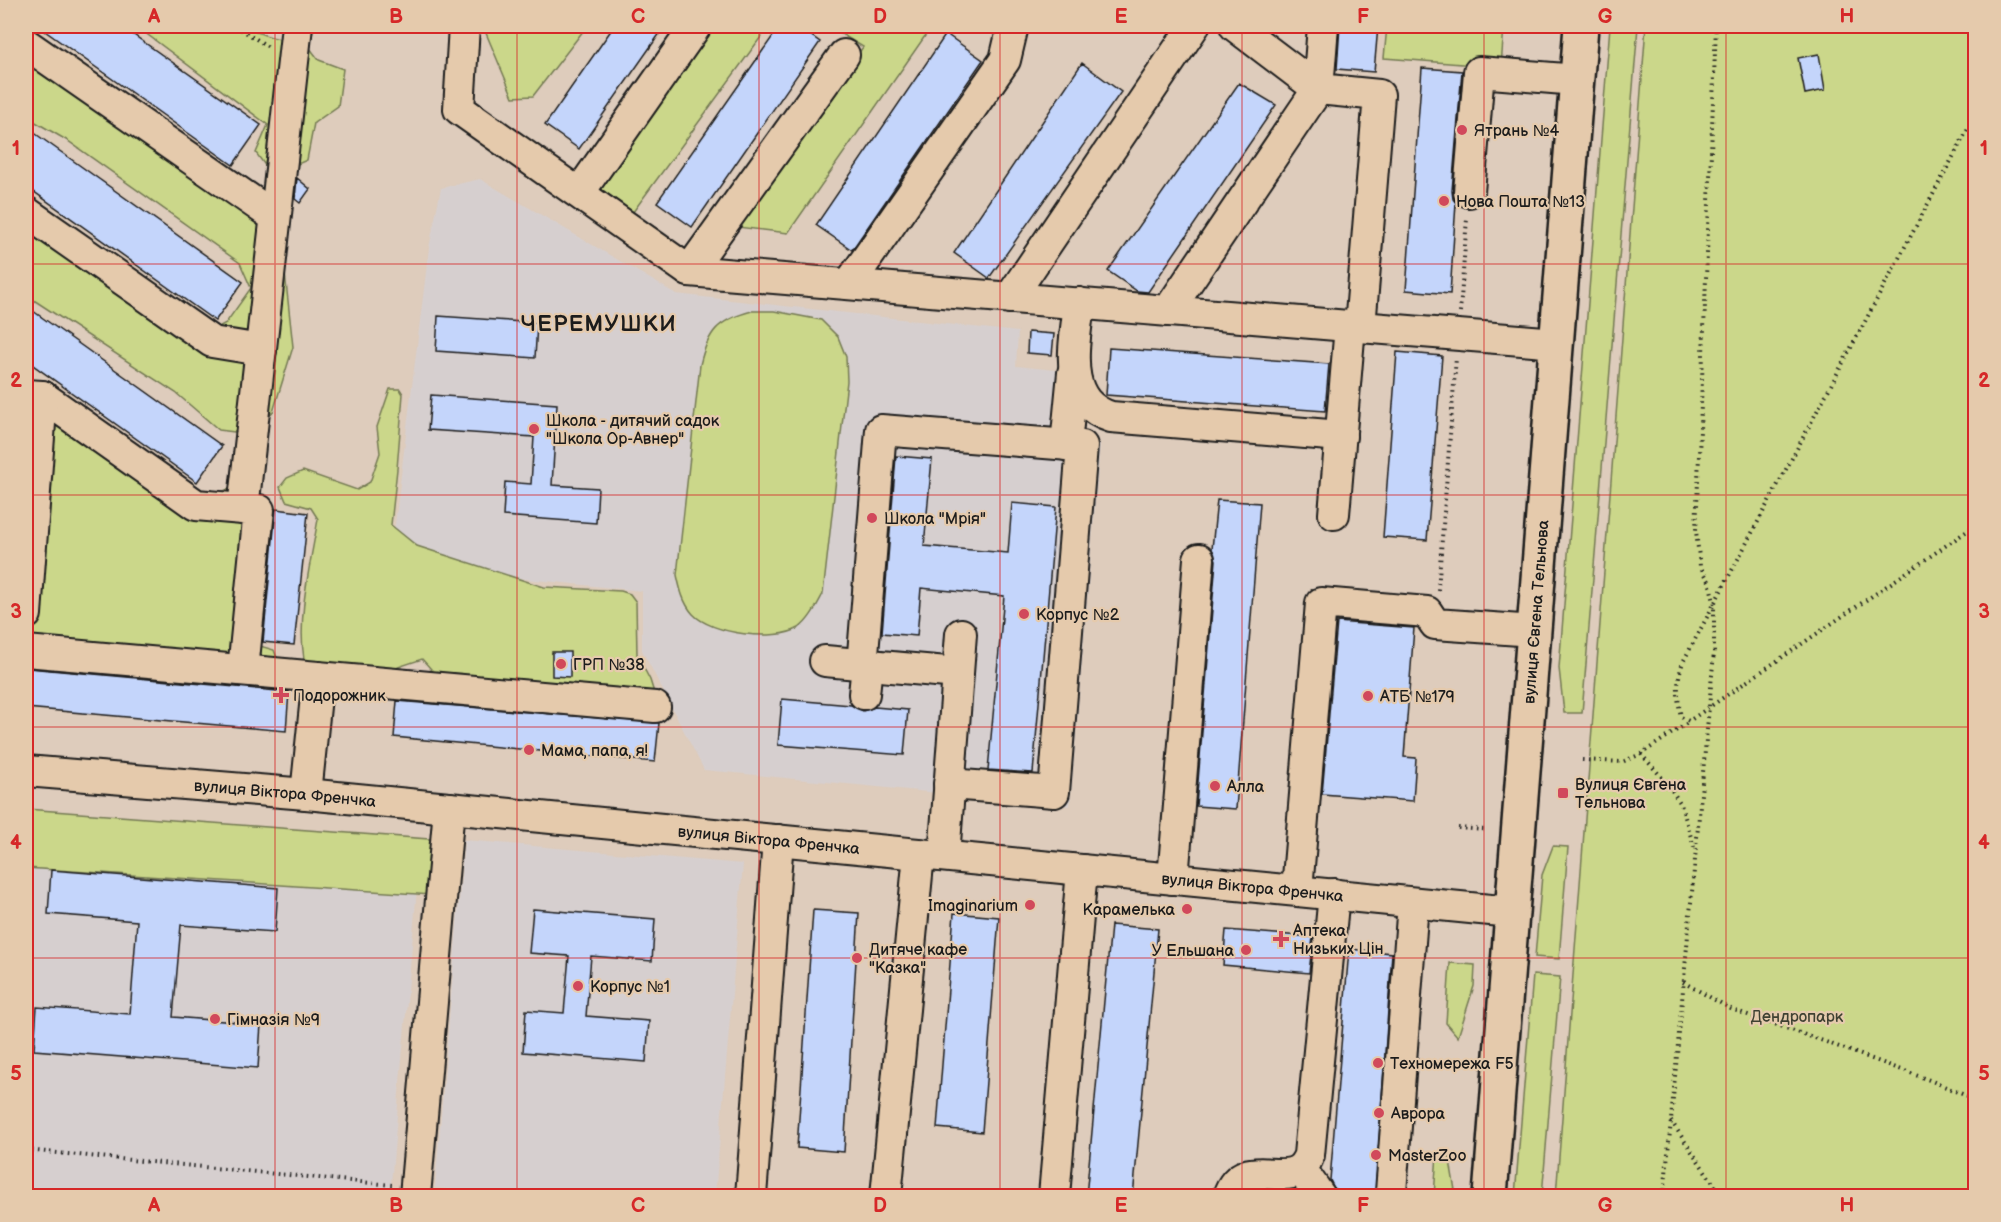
<svg xmlns="http://www.w3.org/2000/svg" width="2001" height="1222" font-family="'Balsamiq Sans',sans-serif">
<style>
.built{fill:#d6cfcf}
.green{fill:#cbd78a;stroke:#747a53;stroke-width:1.5}
.building{fill:#c4d5fb;stroke:#1c1c1c;stroke-width:1.5}
.lines{fill:none;stroke-linecap:round;stroke-linejoin:round}
.minor-casing{stroke:#1c1c1c;stroke-width:34}
.major-casing{stroke:#1c1c1c;stroke-width:38}
.path{stroke:#1c1c1c;stroke-width:4;stroke-dasharray:1.5 4.5;stroke-linecap:butt}
.minor{stroke:#e5caac;stroke-width:30}
.major{stroke:#e5caac;stroke-width:33}
.grid{fill:none;stroke:#d62828;stroke-width:1.5;stroke-opacity:0.55}
.poi-dot{fill:#d1495b;stroke:#e5caac;stroke-width:2}
.labels{text-anchor:middle;stroke-width:4.5;stroke-linejoin:round;paint-order:stroke}
.poi-label{font-size:16px;fill:#1c1c1c;stroke:#e5caac;text-anchor:start}
.street-label{font-size:16px;fill:#1c1c1c;stroke:#e5caac}
.park-label{font-size:16px;fill:#3f4132;stroke:#e5caac}
.district-label{font-size:22px;font-weight:bold;letter-spacing:1.5px;fill:#1c1c1c;stroke:#e5caac}
.neatline{fill:none;stroke:#d62828;stroke-width:2}
.grid-label{font-size:20px;text-anchor:middle;font-weight:bold;fill:#d62828}
</style>
<rect width="100%" height="100%" fill="#deccbc"/>
<filter id="ink" filterUnits="userSpaceOnUse"><feTurbulence type="fractalNoise" baseFrequency=".0167" numOctaves="2"/><feDisplacementMap in="SourceGraphic" scale="12" xChannelSelector="R" yChannelSelector="G"/><feConvolveMatrix kernelMatrix="1 2 1 2 8 2 1 2 1" color-interpolation-filters="sRGB"/></filter>
<g filter="url(#ink)">
<path class="built" d="M 480,179 L 676,294 L 1018,332 L 1016,366 L 1065,371 L 1075,431 L 1100,444 L 1070,806 L 704,770 L 642,650 L 642,591 L 390,565 L 429,248 L 441,188 Z
M 26,821 L 420,854 L 390,1196 L 26,1196 Z
M 464,840 L 743,864 L 715,1196 L 535,1196 L 435,1188 Z"/>
<path class="green" d="M 26,26 L 255,214 L 284,264 L 293,347 L 273,412 L 242,433 L 219,430 L 176,393 L 26,295 L 26,224 L 192,341 L 226,323 L 251,288 L 240,263 L 68,141 L 32,120 L 26,124 Z
M 136,26 L 247,26 C 263,38 286,40 306,43 L 319,60 L 343,69 L 338,106 L 314,123 L 307,160 L 272,175 L 256,153 L 268,125 Z
M 483,26 L 587,26 L 533,96 L 513,97 Z
M 699,26 L 769,26 L 633,212 L 594,184 Z
M 828,26 L 932,26 L 788,233 L 737,227 L 863,47 Z
M 1387,26 L 1504,26 L 1501,67 L 1384,58 Z
M 1610,26 L 1638,26 L 1582,713 L 1564,713 L 1559,668 Z
M 1646,26 L 1975,26 L 1975,1196 L 1556,1196 Z
M 752,311 L 774,311 L 821,320 L 838,337 L 846,357 L 847,381 L 823,594 C 817,605 810,620 799,628 C 775,642 711,634 693,614 C 683,603 680,589 677,575 L 700,365 C 708,331 718,320 752,311 Z
M 390,389 L 400,389 L 403,394 L 397,469 L 391,525 L 417,546 L 544,587 L 621,591 L 630,594 L 636,602 L 637,655 L 650,680 L 655,696 L 440,679 L 422,659 L 398,667 L 383,694 L 313,665 L 304,659 C 297,617 311,561 318,519 L 311,508 L 286,501 L 280,487 L 287,478 L 303,471 L 357,490 L 370,482 L 380,453 L 377,427 Z
M 36,402 L 208,498 L 228,489 L 252,498 L 253,644 L 274,650 L 280,666 L 26,639 L 26,524 Z
M 26,809 L 456,841 L 447,896 L 26,868 Z
M 1553,846 L 1568,847 L 1559,959 L 1535,957 L 1542,875 Z
M 1450,963 L 1475,965 L 1474,986 L 1458,1037 L 1446,1023 Z
M 1533,975 L 1560,977 L 1542,1196 L 1515,1196 Z
M 1437,1154 L 1449,1155 L 1456,1196 L 1434,1196 Z"/>
<path class="building" d="M 38,26 L 121,26 L 261,125 L 233,165 Z
M 614,26 L 665,26 L 579,149 L 545,125 Z
M 780,26 L 797,26 L 820,42 L 692,227 L 657,202 Z
M 1340,26 L 1378,26 L 1374,72 L 1337,69 Z
M 946,34 L 983,60 L 852,250 L 816,225 Z
M 1819,54 L 1825,90 L 1805,94 L 1798,58 Z
M 1082,63 L 1121,92 L 989,278 L 954,253 Z
M 1422,68 L 1462,71 L 1452,191 L 1453,199 L 1456,203 L 1450,294 L 1406,290 Z
M 1239,83 L 1276,105 L 1148,292 L 1137,291 L 1108,271 Z
M 26,127 L 243,282 L 215,321 L 26,186 Z
M 297,178 L 310,189 L 300,203 L 295,199 Z
M 26,306 L 222,446 L 197,482 L 26,360 Z
M 438,316 L 537,323 L 535,358 L 436,351 Z
M 1028,332 L 1054,334 L 1052,355 L 1027,353 Z
M 1109,348 L 1329,364 L 1325,411 L 1106,395 Z
M 1397,352 L 1442,356 L 1427,540 L 1383,537 Z
M 431,395 L 557,404 L 552,485 L 598,488 L 596,523 L 503,516 L 505,482 L 531,484 L 534,437 L 428,430 Z
M 896,456 L 932,459 L 924,546 L 1008,553 L 1012,503 L 1056,507 L 1033,773 L 988,770 L 1004,596 L 921,588 L 917,636 L 882,633 Z
M 1217,500 L 1260,503 L 1236,809 L 1196,806 L 1216,560 L 1212,549 Z
M 276,509 L 308,513 L 294,645 L 263,642 Z
M 1337,622 L 1414,628 L 1404,757 L 1416,758 L 1413,801 L 1322,794 Z
M 552,652 L 570,652 L 570,677 L 552,676 Z
M 28,668 L 289,692 L 286,731 L 26,708 Z
M 782,699 L 851,705 L 863,711 L 875,707 L 908,710 L 904,755 L 778,745 Z
M 397,701 L 659,723 L 655,762 L 394,737 Z
M 51,870 L 278,888 L 275,932 L 181,925 L 173,1017 L 261,1024 L 258,1068 L 34,1050 L 37,1007 L 130,1014 L 137,921 L 48,914 Z
M 533,909 L 655,919 L 652,961 L 591,956 L 586,1016 L 649,1021 L 646,1062 L 523,1052 L 526,1010 L 564,1013 L 569,956 L 529,953 Z
M 813,910 L 859,913 L 844,1152 L 797,1148 Z
M 954,913 L 999,917 L 982,1132 L 937,1128 Z
M 1111,925 L 1158,929 L 1133,1197 L 1086,1197 Z
M 1226,930 L 1313,937 L 1309,973 L 1223,965 Z
M 1349,949 L 1392,953 L 1375,1197 L 1337,1194 L 1330,1180 Z"/>
<g class="lines">
<g class="minor-casing">
<g id="minor">
<path d="M 464,26 L 459,109 L 689,271 L 1360,327"/>
<path d="M 1235,26 L 1318,89 L 1379,95 L 1360,327 L 1557,343"/>
<path d="M 26,44 L 275,217"/>
<path d="M 1469,192 L 1479,72 L 1577,80"/>
<path d="M 579,193 L 696,26"/>
<path d="M 26,212 L 212,342 L 261,350"/>
<path d="M 689,271 L 844,55"/>
<path d="M 849,284 L 1005,60 L 1013,26"/>
<path d="M 1010,298 L 1194,26"/>
<path d="M 1079,303 C 1075,344 1060,401 1111,417 L 1341,436"/>
<path d="M 1168,311 L 1318,89 L 1323,26"/>
<path d="M 26,395 L 42,396 L 196,505 L 243,509"/>
<path d="M 1066,445 L 1073,373"/>
<path d="M 1334,514 L 1350,326"/>
<path d="M 26,614 L 42,396"/>
<path d="M 26,651 L 655,707"/>
<path d="M 825,661 L 958,673"/>
<path d="M 243,670 L 259,510 L 243,509 L 297,26"/>
<path d="M 864,694 L 867,665 L 863,654 L 881,430 L 1082,446 L 1054,792 L 949,784"/>
<path id="s1" d="M 26,771 L 306,794 L 1511,912"/>
<path d="M 306,794 L 318,677"/>
<path d="M 944,856 L 961,634"/>
<path d="M 1173,879 L 1199,559"/>
<path d="M 1297,890 L 1321,603 L 1427,612 L 1435,624 L 1535,631"/>
<path d="M 1301,1169 L 1320,1196"/>
<path d="M 1391,1192 L 1413,903"/>
<path d="M 415,1196 L 449,808"/>
<path d="M 751,1196 L 778,840"/>
<path d="M 886,1196 L 919,854"/>
<path d="M 1054,1196 L 1082,870"/>
<path d="M 1228,1196 C 1244,1148 1294,1198 1309,1155 L 1334,894"/>
</g>
</g>
<g class="major-casing">
<g id="major">
<path id="s2" d="M 1490,1196 L 1581,26"/>
</g>
</g>
<path class="path" d="M 236,26 L 270,48
M 1918,26 L 1919,26
M 1976,114 L 1683,662 C 1676,682 1677,697 1681,717 L 1689,721 L 1976,525
M 1460,312 L 1467,218
M 1438,590 L 1456,358
M 1641,754 L 1666,782 L 1681,804 L 1694,847
M 1582,760 L 1622,762 L 1641,754 L 1689,722
M 1458,828 L 1486,830
M 1683,982 L 1731,1009 L 1823,1041 L 1932,1081 L 1976,1100
M 1671,1121 L 1722,1196
M 26,1150 L 392,1185
M 1664,1196 L 1714,653 L 1714,602 L 1709,581 L 1700,566 L 1696,531 L 1716,26"/>
<use href="#minor" class="minor"/>
<use href="#major" class="major"/>
</g>
</g>
<path class="grid" d="M 275,26 L 275,1196M 517,26 L 517,1196M 759,26 L 759,1196M 1000,26 L 1000,1196M 1242,26 L 1242,1196M 1484,26 L 1484,1196M 1726,26 L 1726,1196M 26,264 L 1976,264M 26,495 L 1976,495M 26,727 L 1976,727M 26,958 L 1976,958"/>
<g class="poi-dot">
<circle cx="1462" cy="130" r="6"/>
<circle cx="1444" cy="201" r="6"/>
<circle cx="534" cy="429" r="6"/>
<circle cx="872" cy="518" r="6"/>
<circle cx="1024" cy="614" r="6"/>
<circle cx="561" cy="664" r="6"/>
<path d="M278 686h6v6h6v6h-6v6h-6v-6h-6v-6h6z"/>
<circle cx="1368" cy="696" r="6"/>
<circle cx="529" cy="750" r="6"/>
<circle cx="1215" cy="786" r="6"/>
<rect x="1557" y="787" width="12" height="12" rx="3"/>
<circle cx="1030" cy="905" r="6"/>
<circle cx="1187" cy="909" r="6"/>
<path d="M1278 930h6v6h6v6h-6v6h-6v-6h-6v-6h6z"/>
<circle cx="1246" cy="950" r="6"/>
<circle cx="857" cy="958" r="6"/>
<circle cx="578" cy="986" r="6"/>
<circle cx="215" cy="1019" r="6"/>
<circle cx="1378" cy="1063" r="6"/>
<circle cx="1379" cy="1113" r="6"/>
<circle cx="1376" cy="1155" r="6"/>
</g>
<g class="labels">
<g class="poi-label">
<text x="1474" y="136">Ятрань №4</text>
<text x="1456" y="207">Нова Пошта №13</text>
<text x="546" y="426">Школа - дитячий садок<tspan x="546" dy="18">"Школа Ор-Авнер"</tspan></text>
<text x="884" y="524">Школа "Мрія"</text>
<text x="1036" y="620">Корпус №2</text>
<text x="573" y="670">ГРП №38</text>
<text x="293" y="701">Подорожник</text>
<text x="1380" y="702">АТБ №179</text>
<text x="541" y="756">Мама, папа, я!</text>
<text x="1575" y="790">Вулиця Євгена<tspan x="1575" dy="18">Тельнова</tspan></text>
<text x="1227" y="792">Алла</text>
<text x="1018" y="911" text-anchor="end">Imaginarium</text>
<text x="1175" y="915" text-anchor="end">Карамелька</text>
<text x="1293" y="936">Аптека<tspan x="1293" dy="18">Низьких Цін</tspan></text>
<text x="869" y="955">Дитяче кафе<tspan x="869" dy="18">"Казка"</tspan></text>
<text x="1234" y="956" text-anchor="end">У Ельшана</text>
<text x="590" y="992">Корпус №1</text>
<text x="227" y="1025">Гімназія №9</text>
<text x="1390" y="1069">Техномережа F5</text>
<text x="1391" y="1119">Аврора</text>
<text x="1388" y="1161">MasterZoo</text>
</g>
<g class="street-label">
<text dy="6" stroke="none"><textPath href="#s2" startOffset="586">вулиця Євгена Тельнова</textPath></text>
<text dy="6" stroke="none"><textPath href="#s1" startOffset="260">вулиця Віктора Френчка</textPath></text>
<text dy="6" stroke="none"><textPath href="#s1" startOffset="746">вулиця Віктора Френчка</textPath></text>
<text dy="6" stroke="none"><textPath href="#s1" startOffset="1232">вулиця Віктора Френчка</textPath></text>
</g>
<g class="park-label">
<text x="1797" y="1022">Дендропарк</text>
</g>
<g class="district-label">
<text x="599" y="331">ЧЕРЕМУШКИ</text>
</g>
</g>
<rect width="2001" height="1222" fill="none" stroke="#e5caac" stroke-width="66"/>
<rect x="33" y="33" width="1935" height="1156" class="neatline"/>
<g class="grid-label">
<text x="154" y="23">A</text>
<text x="396" y="23">B</text>
<text x="638" y="23">C</text>
<text x="880" y="23">D</text>
<text x="1121" y="23">E</text>
<text x="1363" y="23">F</text>
<text x="1605" y="23">G</text>
<text x="1847" y="23">H</text>
<text x="16" y="155">1</text>
<text x="1984" y="155">1</text>
<text x="16" y="387">2</text>
<text x="1984" y="387">2</text>
<text x="16" y="618">3</text>
<text x="1984" y="618">3</text>
<text x="16" y="849">4</text>
<text x="1984" y="849">4</text>
<text x="16" y="1080">5</text>
<text x="1984" y="1080">5</text>
<text x="154" y="1212">A</text>
<text x="396" y="1212">B</text>
<text x="638" y="1212">C</text>
<text x="880" y="1212">D</text>
<text x="1121" y="1212">E</text>
<text x="1363" y="1212">F</text>
<text x="1605" y="1212">G</text>
<text x="1847" y="1212">H</text>
</g>
</svg>
